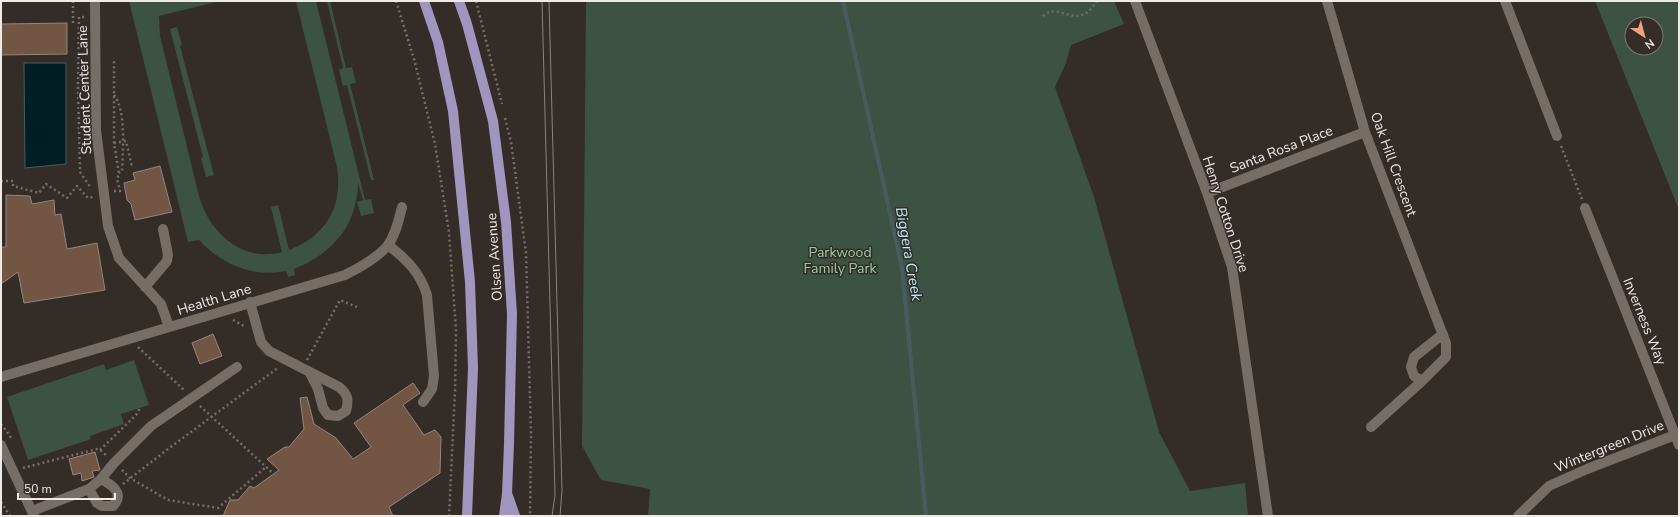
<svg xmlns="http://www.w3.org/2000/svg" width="1680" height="517" font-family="'Nunito Sans',sans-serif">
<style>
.green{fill:#3c5243;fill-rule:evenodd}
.water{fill:#001f25;stroke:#485c5f}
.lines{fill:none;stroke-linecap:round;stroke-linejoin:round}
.stream{stroke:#485c5f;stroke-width:4}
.building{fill:#725543;stroke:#918781}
.path{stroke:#756e6a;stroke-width:2.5;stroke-dasharray:2 3;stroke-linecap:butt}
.minor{stroke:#766d67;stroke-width:10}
.major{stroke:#9f95be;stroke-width:10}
.tram{stroke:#89827e;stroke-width:1}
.labels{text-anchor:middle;stroke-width:3;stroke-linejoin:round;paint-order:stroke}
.street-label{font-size:14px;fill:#f0eae7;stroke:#342c27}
.park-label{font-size:14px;fill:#96cda9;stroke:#342c27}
.water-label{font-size:15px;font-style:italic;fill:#b4effc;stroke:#342c27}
</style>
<rect width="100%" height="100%" fill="#342c27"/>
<path class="green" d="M 129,1 L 220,1 L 159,16 L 160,36 L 199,196 C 209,232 242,263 282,252 L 271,207 L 278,205 L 289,250 C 327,235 343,206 337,167 L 296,1 L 316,1 L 365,200 L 371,199 L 374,213 L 361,216 L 357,202 L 363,200 L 358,183 C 357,226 332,254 294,269 L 295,275 L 288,277 L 286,271 C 253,278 221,264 199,240 L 188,242 Z
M 327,1 L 330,1 L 346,68 L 352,67 L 356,83 L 350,84 L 374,180 L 371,180 L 347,85 L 343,86 L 339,70 L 343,68 Z
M 586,1 L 1114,1 L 1124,24 L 1071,45 L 1066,63 L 1055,87 L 1094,197 L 1159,432 L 1190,491 L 1245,483 L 1248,516 L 648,516 L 650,489 L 601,480 L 582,446 Z
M 1595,1 L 1679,1 L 1679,210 ZM 1632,24 L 1656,24 L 1656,48 L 1632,48 Z
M 177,27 L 182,45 L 180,46 L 214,175 L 206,177 L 201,158 L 203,157 L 170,29 Z
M 134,360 L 149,405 L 121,414 L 124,424 L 90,436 L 91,439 L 28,460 L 7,397 L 104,364 L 106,370 Z"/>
<path class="water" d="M 24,63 L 66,63 L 66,164 L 25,168 Z"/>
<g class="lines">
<path class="stream" d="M 843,1 L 902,268 L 926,516"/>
</g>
<path class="building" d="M 67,23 L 67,54 L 1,55 L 1,24 Z
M 160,166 L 172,212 L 135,220 L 131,204 L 127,200 L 124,183 L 135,180 L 133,173 Z
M 6,195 L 30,196 L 32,204 L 54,200 L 55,215 L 61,214 L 67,249 L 97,243 L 105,290 L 24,303 L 18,272 L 1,284 L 1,247 L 6,247 Z
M 213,334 L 222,356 L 200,364 L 192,343 Z
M 413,383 L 420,393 L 403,405 L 424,435 L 435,430 L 441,437 L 440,473 L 389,507 L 393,516 L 223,516 L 230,500 L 238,500 L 250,486 L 254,488 L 279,470 L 267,459 L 285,447 L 289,447 L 304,429 L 300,398 L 307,397 L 314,424 L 336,438 L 353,459 L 371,447 L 354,423 Z
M 95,452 L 100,470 L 92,471 L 94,477 L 82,481 L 81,473 L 73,475 L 69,459 Z"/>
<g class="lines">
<path class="path" d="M 73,1 L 73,23
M 396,1 L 414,59 L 435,144 L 449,232 L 456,330 L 455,391 L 449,516
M 476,1 L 502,104
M 1043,16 C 1061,0 1076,34 1097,1
M 84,17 L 79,17 L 78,85 L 80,172 L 91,188
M 114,95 C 126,108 123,152 122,171 L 119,173
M 505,118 L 511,142 L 526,253 L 531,434 L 530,516
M 114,143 L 126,141 L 132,167
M 1561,146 L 1582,199
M 1,181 L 13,181 L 13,186 L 39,193 L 46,184 L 67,198 L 77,186 L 88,198 L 93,197
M 114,191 L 120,191 L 117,179 L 119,174 L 114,143 L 114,58
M 233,320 L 246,327
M 138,347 L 184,390
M 307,360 L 340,300 L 357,307
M 200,406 L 276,476
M 1,424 L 8,433 L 11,438
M 100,450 L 136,415 L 140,408
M 23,468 L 97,449 L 100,450 L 107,456
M 122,470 L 130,478 L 168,500 L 218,508 L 266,467
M 123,484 L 168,449 L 279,367
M 1,502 L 10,516"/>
<path class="minor" d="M 95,1 L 96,130 L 108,226 L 119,258 L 161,304 L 169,327
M 1135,1 L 1207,193 L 1232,267 L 1268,516
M 1327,1 L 1365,132 L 1446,343 L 1446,357 L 1422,381 L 1414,376 L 1411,367 L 1414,357 L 1443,334
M 1505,1 L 1557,136
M 1207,193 L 1365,132
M 1585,208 L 1679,445
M 388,245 C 406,259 420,272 427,295 L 434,376 L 432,389 L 423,402
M 145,287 L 167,261 L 168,255 L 163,229
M 250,302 L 261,342 L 269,351 L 339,387 C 348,394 349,400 346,411 L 338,416 L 328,415 L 323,408 L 318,389 L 310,373
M 1,377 L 345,275 C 359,268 378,258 388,245 C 396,234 399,219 402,207
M 1371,427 L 1422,381
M 1,445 L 34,516
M 89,489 L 97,503 L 102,506 L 113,506 C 125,493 112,485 101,479
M 32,511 L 89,489 L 101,479 L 114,463 L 151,426 L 237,367
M 1518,516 L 1549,486 L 1587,469 L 1675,435"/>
<path class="major" d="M 424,1 L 438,42 L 453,111 L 470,282 L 473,368 L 467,516
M 459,1 L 467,24 L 493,121 L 506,222 L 512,314 L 509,444 L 507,494 L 504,516
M 508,496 L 515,516"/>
<path class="tram" d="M 542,1 L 555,495 L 552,516
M 549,1 L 562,491 L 560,516"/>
</g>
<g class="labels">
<g class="street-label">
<text transform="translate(84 90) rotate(-92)" y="5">Student Center Lane</text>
<text transform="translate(1281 149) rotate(-21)" y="5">Santa Rosa Place</text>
<text transform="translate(1394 164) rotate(70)" y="5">Oak Hill Crescent</text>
<text transform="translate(1226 214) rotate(72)" y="5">Henry Cotton Drive</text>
<text transform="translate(494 257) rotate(-94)" y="5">Olsen Avenue</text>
<text transform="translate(214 299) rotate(-17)" y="5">Health Lane</text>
<text transform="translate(1645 321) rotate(68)" y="5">Inverness Way</text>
<text transform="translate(1609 446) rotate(-22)" y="5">Wintergreen Drive</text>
</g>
<g class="park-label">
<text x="840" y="257">Parkwood<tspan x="840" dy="16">Family Park</tspan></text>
</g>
<g class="water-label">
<text transform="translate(909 254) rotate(80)" y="5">Biggera Creek</text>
</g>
</g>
<rect width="1680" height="517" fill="none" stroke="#f0eae7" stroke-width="4"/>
<g transform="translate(1644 36) rotate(144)"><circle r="19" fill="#342c27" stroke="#7f7874"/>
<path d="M0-3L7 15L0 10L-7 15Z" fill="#f2a17e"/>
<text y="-6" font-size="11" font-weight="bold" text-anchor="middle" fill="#f0eae7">N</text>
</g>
<path d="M18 493v6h97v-6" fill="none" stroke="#f0eae7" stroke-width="2"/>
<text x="24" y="493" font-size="12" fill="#f0eae7" stroke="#342c27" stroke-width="3" paint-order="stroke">50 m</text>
</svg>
